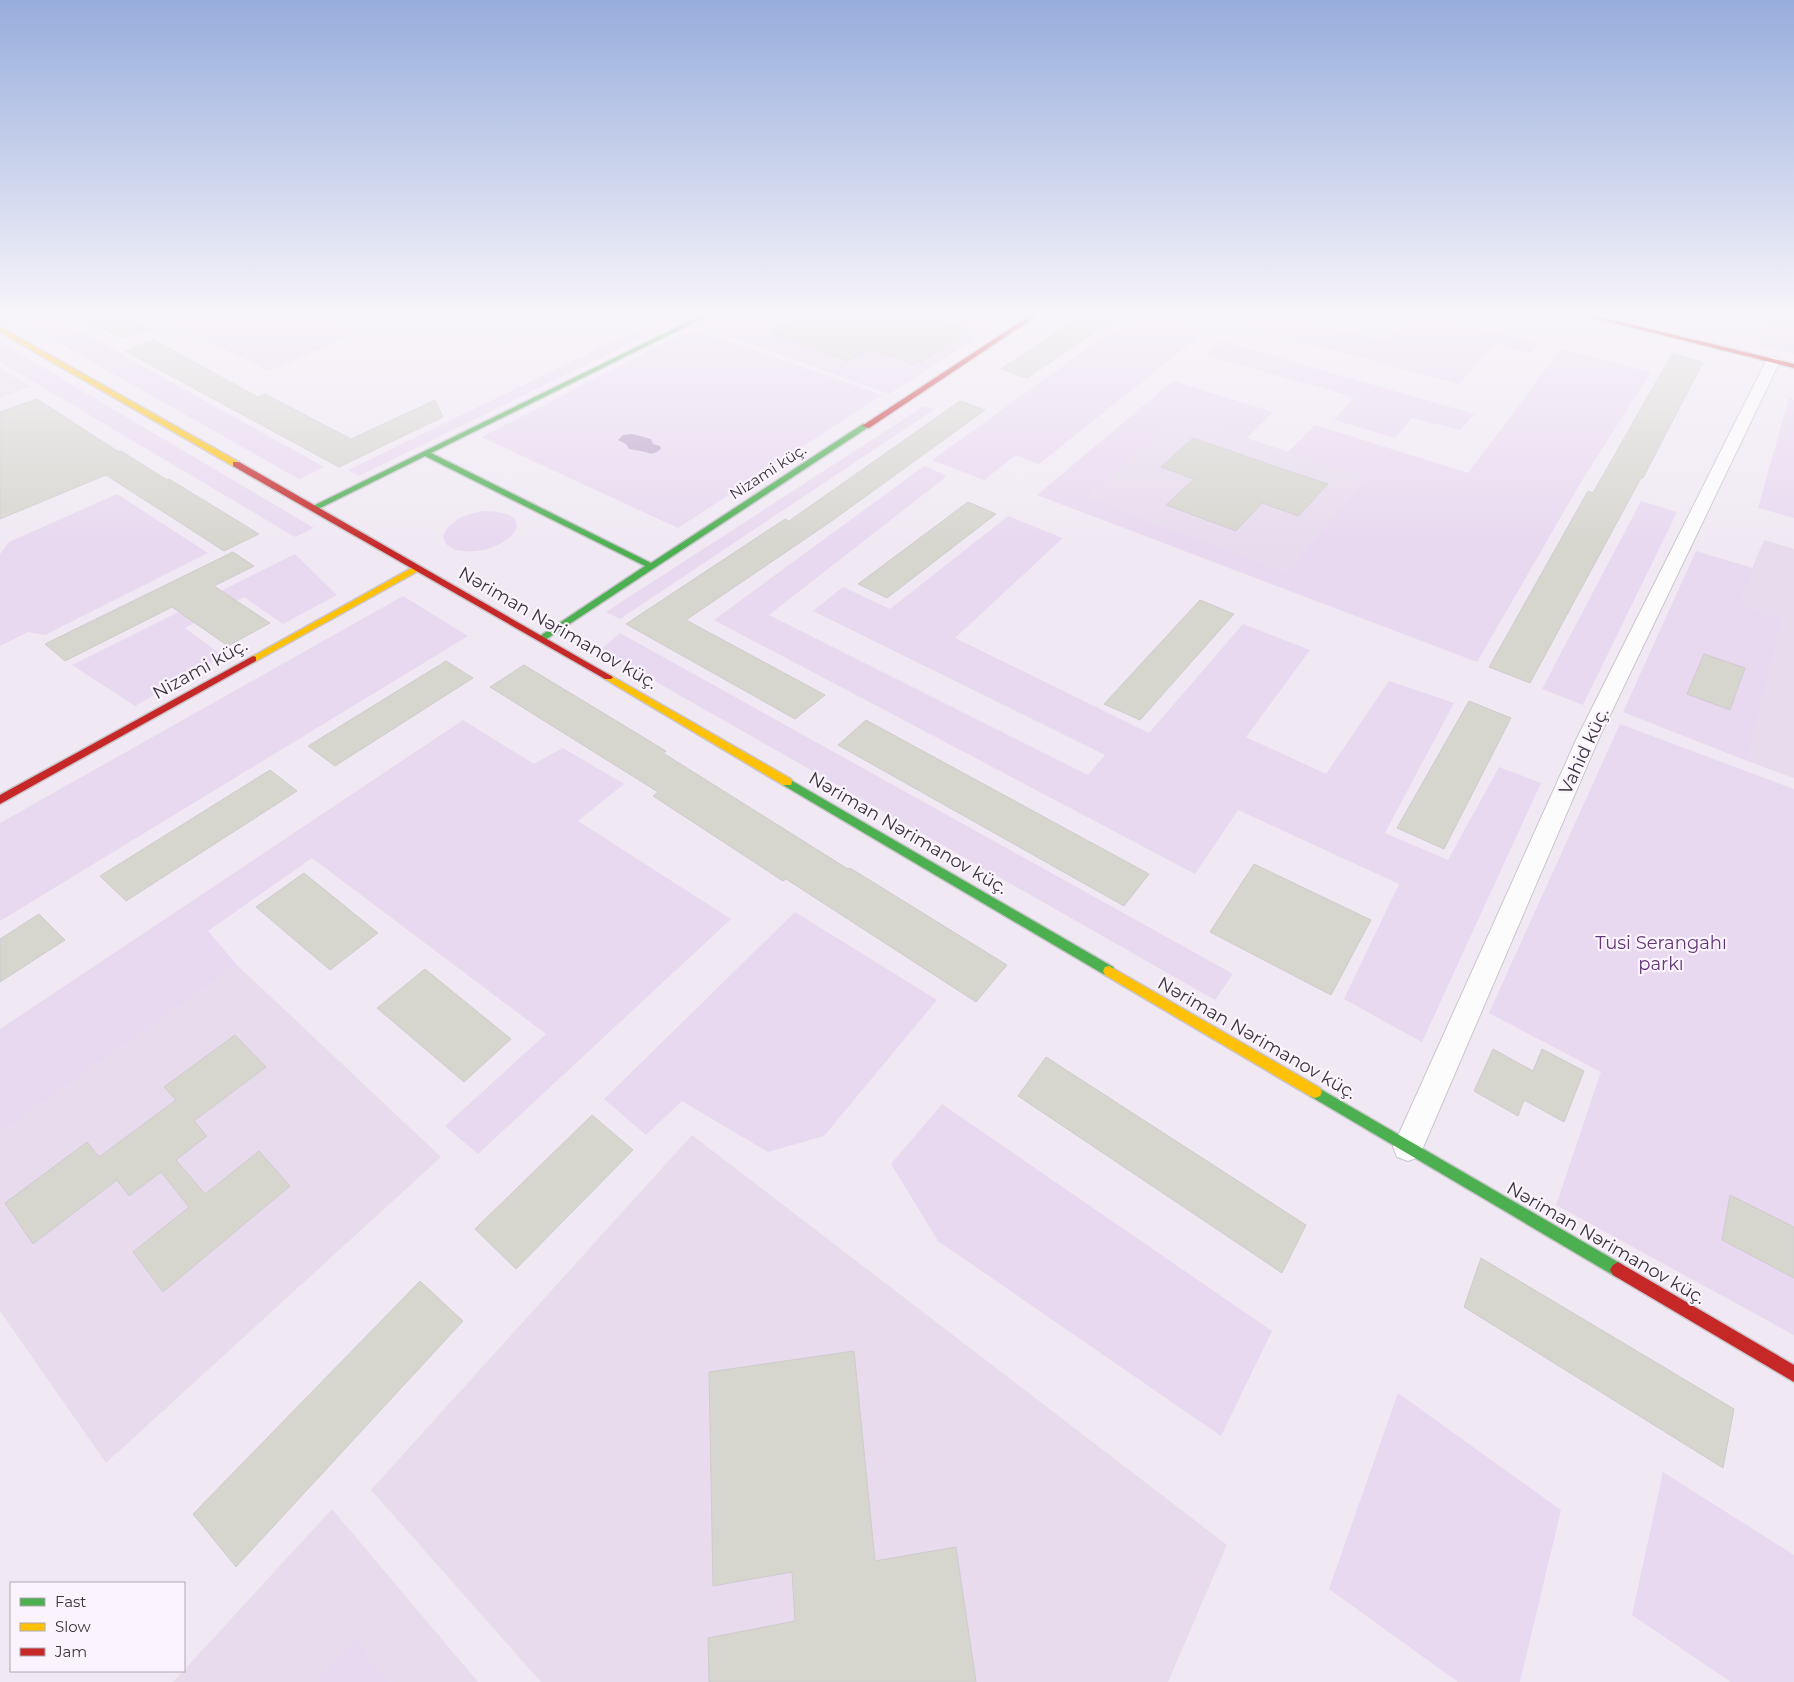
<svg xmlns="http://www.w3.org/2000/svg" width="1794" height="1682" font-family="Montserrat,sans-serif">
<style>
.built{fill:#e7dbed}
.green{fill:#e8d8f0}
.water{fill:#bda3ca}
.building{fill:#d6d5ce;stroke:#cecccd}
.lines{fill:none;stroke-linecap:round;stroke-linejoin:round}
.street-casing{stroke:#cac5cd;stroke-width:2}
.fast-casing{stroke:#cac5cd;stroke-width:3}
.slow-casing{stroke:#cac5cd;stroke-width:3}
.jam-casing{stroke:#cac5cd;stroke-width:3}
.street{fill:#fdfcfd;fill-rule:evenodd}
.fast{fill:#4caf50;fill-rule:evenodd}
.slow{fill:#ffc107;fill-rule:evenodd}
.jam{fill:#c62828;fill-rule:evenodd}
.labels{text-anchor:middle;stroke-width:4.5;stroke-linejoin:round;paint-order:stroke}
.far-street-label{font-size:15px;fill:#3b363d;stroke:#fbf4ff}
.street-label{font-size:18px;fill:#3b363d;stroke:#fbf4ff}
.park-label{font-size:18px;fill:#633777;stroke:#fbf4ff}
</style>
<rect width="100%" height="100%" fill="#f0e9f3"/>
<path class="built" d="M 1768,315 L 1794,315 L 1794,354 L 1759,346 Z
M 0,368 L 30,387 L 0,398 Z
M 1179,416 L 1366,477 L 1286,572 L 1086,497 Z
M 1764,540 L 1794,549 L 1794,778 L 1747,761 L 1783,619 L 1737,604 Z
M 237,965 L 441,1157 L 106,1463 L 0,1311 L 0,1133 Z
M 692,1135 L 1227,1545 L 1168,1682 L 541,1682 L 371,1490 Z
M 332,1509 L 478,1682 L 173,1682 Z"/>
<path class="green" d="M 9,315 L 51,315 L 324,467 L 299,479 Z
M 155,315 L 320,315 L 359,332 L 270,371 Z
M 668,315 L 688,315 L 359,476 L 348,470 Z
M 720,315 L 1012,315 L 889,394 L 698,325 Z
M 1134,315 L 1158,315 L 1208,329 L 1039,464 L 1016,455 L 984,480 L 932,460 Z
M 1257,315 L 1282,315 L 1386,340 L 1412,315 L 1432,315 L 1538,343 L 1530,354 L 1495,344 L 1458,384 L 1244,326 Z
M 693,329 L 882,395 L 678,528 L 481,437 Z
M 1222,341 L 1474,414 L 1461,430 L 1412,418 L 1395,438 L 1334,420 L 1354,397 L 1205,355 Z
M 0,342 L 314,528 L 295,537 L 0,362 Z
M 1561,349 L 1651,372 L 1581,482 L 1477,662 L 1037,495 L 1173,381 L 1273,412 L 1247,438 L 1179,416 L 1087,497 L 1286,572 L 1366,477 L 1288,452 L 1315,425 L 1468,473 Z
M 1789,398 L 1794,400 L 1794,518 L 1758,508 Z
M 924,406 L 935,409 L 620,619 L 606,612 Z
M 924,466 L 947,476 L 769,615 L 1088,775 L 1105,755 L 813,611 L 843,587 L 890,609 L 1008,516 L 1063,538 L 955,638 L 1149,733 L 1243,624 L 1310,650 L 1246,737 L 1326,774 L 1389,681 L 1454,703 L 1385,833 L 1448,860 L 1499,767 L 1541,783 L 1422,1042 L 1344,999 L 1399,884 L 1238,810 L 1195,874 L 714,620 Z
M 117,494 L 208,553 L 45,635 L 28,632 L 0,646 L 0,554 L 9,542 Z
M 1641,501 L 1677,512 L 1583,705 L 1542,689 Z
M 484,511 C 548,512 506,556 462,551 C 452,550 445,546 443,536 C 450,519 467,514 484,511 Z
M 1696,551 L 1753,568 L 1738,604 L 1783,619 L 1747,761 L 1623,712 Z
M 295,554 L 337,595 L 283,624 L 244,597 L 185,628 L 223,656 L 135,706 L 72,665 Z
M 403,596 L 468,636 L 0,921 L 0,823 Z
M 620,633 L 1233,974 L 1215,1000 L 600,650 Z
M 463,720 L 534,764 L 563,748 L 624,784 L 578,821 L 731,919 L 478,1154 L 445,1126 L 546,1034 L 312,858 L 208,931 L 237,965 L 0,1133 L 0,1029 Z
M 1620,724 L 1794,789 L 1794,1335 L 1556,1205 L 1601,1072 L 1489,1013 Z
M 795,912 L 937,1000 L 824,1136 L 768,1152 L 682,1101 L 646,1135 L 604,1099 Z
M 942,1104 L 1272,1331 L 1221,1436 L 938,1241 L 891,1164 Z
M 1398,1393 L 1561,1510 L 1520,1682 L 1458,1682 L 1329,1589 Z
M 1663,1472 L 1794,1555 L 1794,1682 L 1731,1682 L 1632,1615 Z
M 354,1639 L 388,1682 L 318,1682 Z"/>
<path class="water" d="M 632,434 L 651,439 L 653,444 L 660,446 L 661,449 C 653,456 649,453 641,451 C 637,450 633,450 629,449 L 626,444 L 618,440 L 623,435 Z"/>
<path class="building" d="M 76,315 L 120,315 L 149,329 L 122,338 Z
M 802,315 L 922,315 L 971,331 L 915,365 L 870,349 L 847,361 L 767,332 Z
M 1083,315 L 1119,315 L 1027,378 L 1001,369 Z
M 154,340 L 258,397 L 265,394 L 351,439 L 435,400 L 443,417 L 339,467 L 125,351 Z
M 1672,354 L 1703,362 L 1643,478 L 1641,478 L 1530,683 L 1489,667 L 1588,491 L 1593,493 Z
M 37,399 L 119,452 L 121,451 L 167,480 L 169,479 L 259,534 L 224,551 L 106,475 L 0,519 L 0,412 Z
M 960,401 L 985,410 L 833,520 L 686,620 L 825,695 L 795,719 L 626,624 L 785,519 L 789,521 Z
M 1193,438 L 1274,466 L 1328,484 L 1298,516 L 1262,503 L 1236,531 L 1166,505 L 1194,479 L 1161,467 Z
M 968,502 L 996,514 L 887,598 L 858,584 Z
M 233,552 L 254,566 L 214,586 L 270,623 L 228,646 L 172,607 L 65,661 L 45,644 Z
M 1200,600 L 1234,614 L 1140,720 L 1104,704 Z
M 1704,654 L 1745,668 L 1730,710 L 1687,694 Z
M 446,661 L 473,678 L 335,766 L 308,746 Z
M 524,665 L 666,751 L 663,753 L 848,869 L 850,868 L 1007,965 L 976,1002 L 786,879 L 783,881 L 653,796 L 658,792 L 490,687 Z
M 1469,701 L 1511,718 L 1444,849 L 1397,828 Z
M 866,720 L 1149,874 L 1124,906 L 838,745 Z
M 270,770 L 297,791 L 126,901 L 100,876 Z
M 1254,864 L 1371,920 L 1331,995 L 1210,932 Z
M 304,873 L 378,933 L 330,970 L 256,907 Z
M 39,914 L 65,940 L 0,982 L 0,939 Z
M 425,969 L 511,1039 L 464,1082 L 377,1008 Z
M 235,1035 L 266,1067 L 194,1121 L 207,1136 L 176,1160 L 205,1194 L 259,1151 L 290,1186 L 163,1292 L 133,1252 L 189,1207 L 161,1172 L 129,1196 L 117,1180 L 33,1244 L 5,1203 L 87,1142 L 99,1157 L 176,1100 L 164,1087 Z
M 1493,1049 L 1533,1071 L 1542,1049 L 1584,1071 L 1564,1122 L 1524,1100 L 1518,1116 L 1474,1091 Z
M 1046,1057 L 1306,1225 L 1282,1273 L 1018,1096 Z
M 592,1115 L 633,1150 L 516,1269 L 475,1229 Z
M 1730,1195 L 1794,1227 L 1794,1278 L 1722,1240 Z
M 1481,1258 L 1734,1409 L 1723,1468 L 1464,1307 Z
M 420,1281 L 463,1321 L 236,1567 L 193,1514 Z
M 854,1351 L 875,1561 L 956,1547 L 976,1682 L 709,1682 L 708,1638 L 795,1621 L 792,1572 L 713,1586 L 709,1372 Z"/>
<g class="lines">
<g class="street-casing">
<path id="street" d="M 1773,357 L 1778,358 L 1780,361 L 1599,738 L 1419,1157 L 1408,1161 L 1397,1157 L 1393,1147 L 1577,738 L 1766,361 L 1768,358 Z"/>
</g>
<g class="fast-casing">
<path id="fast" d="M 702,315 L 709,315 L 431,453 L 651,563 L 863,424 L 870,426 L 545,640 L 542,641 L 537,638 L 645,566 L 425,456 L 316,510 L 309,508 Z
M 787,778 L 1113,967 L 1115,971 L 1113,975 L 1109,976 L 1105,975 L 783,785 L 782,782 L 783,779 Z
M 1315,1086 L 1623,1265 L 1626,1270 L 1623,1275 L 1618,1278 L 1613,1275 L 1310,1096 L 1308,1092 L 1310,1088 Z"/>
</g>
<g class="slow-casing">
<path id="slow" d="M 0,327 L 239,462 L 240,464 L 233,466 L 0,332 Z
M 417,565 L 421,568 L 420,570 L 256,661 L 250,661 L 248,659 Z
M 608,674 L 791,779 L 792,782 L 791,785 L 783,785 L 605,679 L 603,677 L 605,675 Z
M 1109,966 L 1320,1088 L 1322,1092 L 1320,1096 L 1315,1098 L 1310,1096 L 1105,975 L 1103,971 L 1105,967 Z"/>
</g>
<g class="jam-casing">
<path id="jam" d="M 1031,315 L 1038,315 L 869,428 L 862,426 Z
M 1582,315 L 1591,315 L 1794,364 L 1794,368 Z
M 233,462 L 239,462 L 613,677 L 611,679 L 605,679 L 233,466 Z
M 253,656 L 256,657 L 256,661 L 0,804 L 0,795 Z
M 1618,1262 L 1794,1365 L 1794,1382 L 1613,1275 L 1610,1270 L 1613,1265 Z"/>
</g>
<use href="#street" class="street"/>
<use href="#fast" class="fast"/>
<use href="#slow" class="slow"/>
<use href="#jam" class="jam"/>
</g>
<linearGradient id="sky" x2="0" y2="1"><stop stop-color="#97addc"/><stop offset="0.57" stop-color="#f8f5fa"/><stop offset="1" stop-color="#f8f5fa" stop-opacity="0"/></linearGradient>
<rect width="1794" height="550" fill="url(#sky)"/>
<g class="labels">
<g class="far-street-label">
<text transform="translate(768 472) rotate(-33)" y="5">Nizami küç.</text>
</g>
<g class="street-label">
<text transform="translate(558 628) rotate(30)" y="6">Nəriman Nərimanov küç.</text>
<text transform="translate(200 669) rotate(-29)" y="6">Nizami küç.</text>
<text transform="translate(1584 751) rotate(-65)" y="6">Vahid küç.</text>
<text transform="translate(908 833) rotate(30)" y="6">Nəriman Nərimanov küç.</text>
<text transform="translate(1257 1038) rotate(30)" y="6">Nəriman Nərimanov küç.</text>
<text transform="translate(1606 1243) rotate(30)" y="6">Nəriman Nərimanov küç.</text>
</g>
<g class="park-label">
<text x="1661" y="949">Tusi Serangahı<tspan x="1661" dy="21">parkı</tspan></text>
</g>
</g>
<rect x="10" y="1582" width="175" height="90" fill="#fbf4ff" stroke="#aea8b1"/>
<rect x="20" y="1598" width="25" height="8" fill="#4caf50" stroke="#aea8b1"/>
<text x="55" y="1607" font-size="15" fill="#3b363d">Fast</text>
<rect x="20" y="1623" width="25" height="8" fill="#ffc107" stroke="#aea8b1"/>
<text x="55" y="1632" font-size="15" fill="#3b363d">Slow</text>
<rect x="20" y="1648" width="25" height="8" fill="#c62828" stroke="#aea8b1"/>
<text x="55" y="1657" font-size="15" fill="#3b363d">Jam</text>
</svg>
